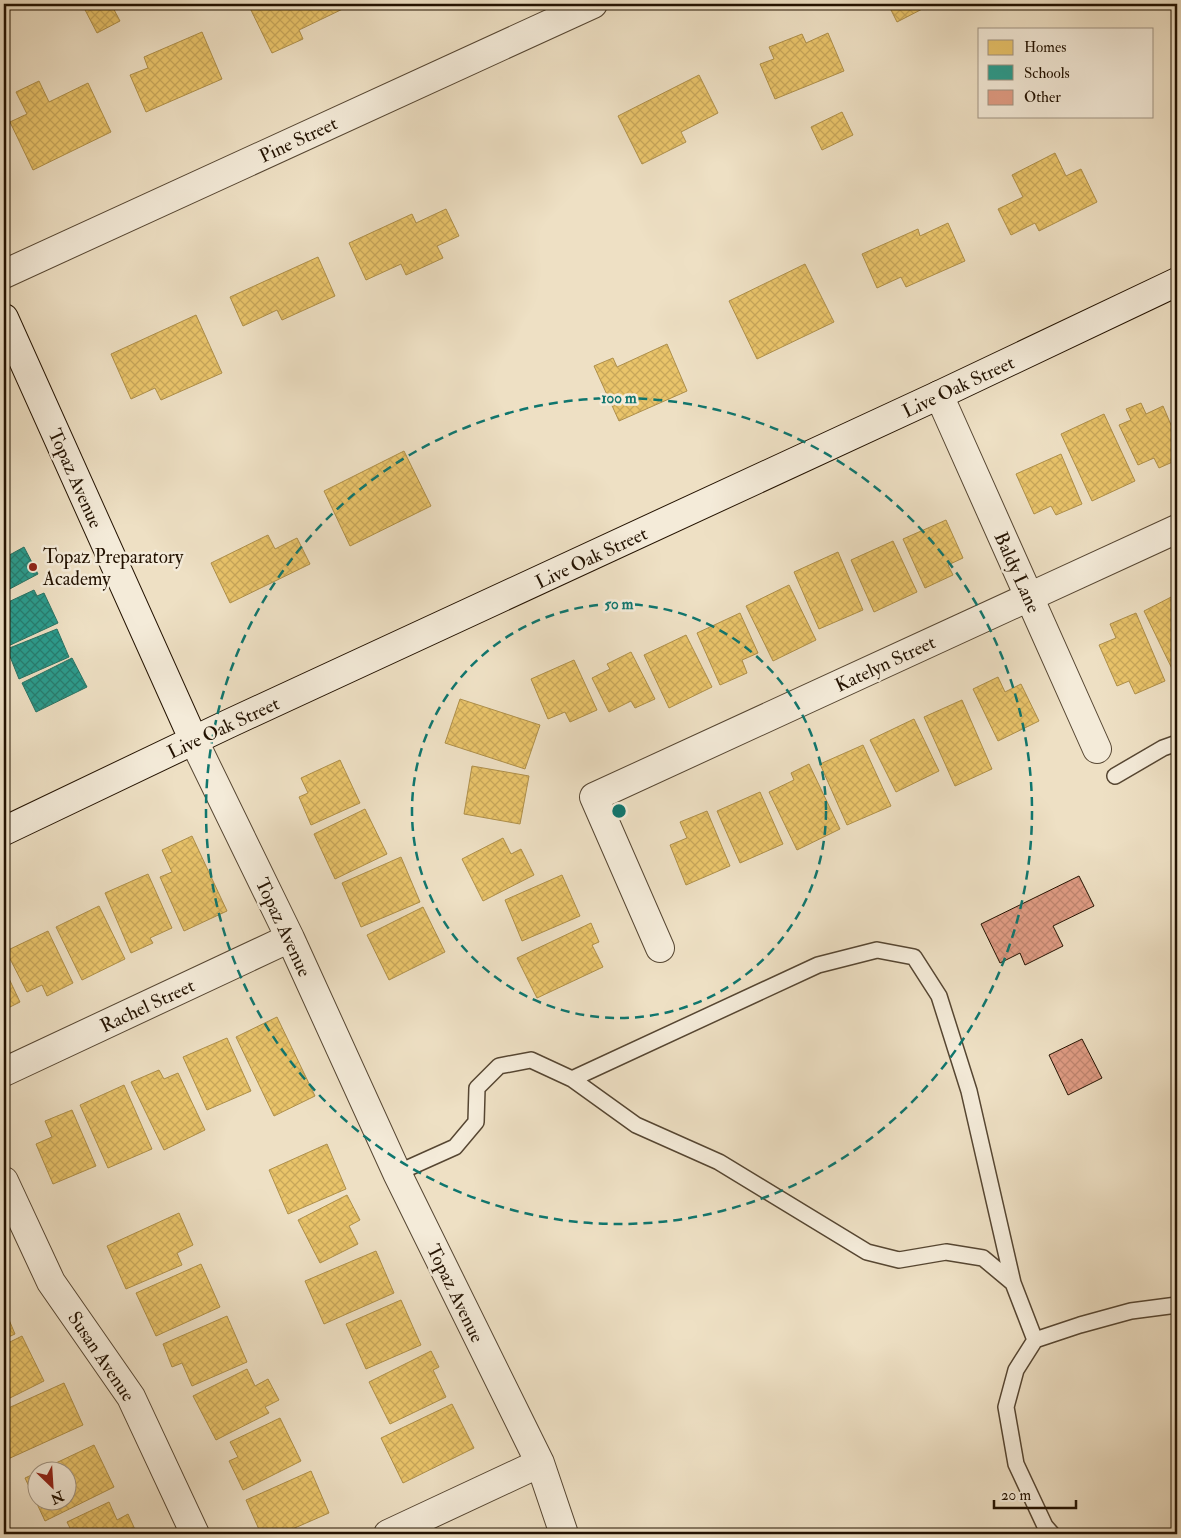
<svg xmlns="http://www.w3.org/2000/svg" width="1181" height="1538" font-family="'IM FELL Double Pica',serif">
<style>
.homes{fill:url(#homes-cross-hatch);stroke:#ae8f4a}
.schools{fill:url(#schools-cross-hatch);stroke:#287364}
.building{fill:url(#building-cross-hatch);stroke:#231201}
.lines{fill:none;stroke-linecap:round;stroke-linejoin:round}
.lane-casing{stroke:#564632;stroke-width:18}
.street-casing{stroke:#564632;stroke-width:30}
.secondary-casing{stroke:#231201;stroke-width:30}
.lane{stroke:#f4ebd9;stroke-width:15}
.street{stroke:#f4ebd9;stroke-width:28}
.secondary{stroke:#f4ebd9;stroke-width:28}
.ring{fill:none;stroke:#0f766e;stroke-width:2.5;stroke-dasharray:9 6}
.poi-dot{fill:#8f2418;stroke:#f4ebd9;stroke-width:2}
.labels{text-anchor:middle;stroke-width:5;stroke-linejoin:round;paint-order:stroke}
.street-label{font-size:19px;fill:#231201;stroke:#f4ebd9}
.poi-label{font-size:19px;fill:#231201;stroke:#f4ebd9;text-anchor:start}
.centre{fill:#0f766e;stroke:#f4ebd9;stroke-width:2.5}
.ring-label{font-size:15px;text-anchor:middle;font-weight:bold;fill:#0f766e;stroke:#f4ebd9;stroke-width:5;stroke-linejoin:round;paint-order:stroke}
</style>
<defs>
<pattern id="homes-cross-hatch" width="8" height="8" patternUnits="userSpaceOnUse" patternTransform="scale(1.25)"><rect width="8" height="8" fill="#e9c46a"/><path d="M0 0l8 8M0 8l8-8" fill="none" stroke="#c8a75a"/></pattern>
<pattern id="schools-cross-hatch" width="8" height="8" patternUnits="userSpaceOnUse" patternTransform="scale(1.25)"><rect width="8" height="8" fill="#2a9d8f"/><path d="M0 0l8 8M0 8l8-8" fill="none" stroke="#247f72"/></pattern>
<pattern id="building-cross-hatch" width="8" height="8" patternUnits="userSpaceOnUse" patternTransform="scale(1.25)"><rect width="8" height="8" fill="#e09c84"/><path d="M0 0l8 8M0 8l8-8" fill="none" stroke="#c08570"/></pattern>
</defs>
<rect width="100%" height="100%" fill="#eee0c4"/>
<filter id="stains"><feTurbulence type="fractalNoise" baseFrequency=".004" numOctaves="4"/><feColorMatrix values="0 0 0 0 .2 0 0 0 0 .09 0 0 0 0 .02 0 0 0 .5 -.17"/></filter>
<radialGradient id="worn" r=".72"><stop offset=".6" stop-color="#630" stop-opacity="0"/><stop offset="1" stop-color="#630" stop-opacity=".3"/></radialGradient>
<path class="homes" d="M 82,4 L 111,4 L 120,21 L 97,33 Z
M 248,4 L 351,4 L 351,5 L 299,30 L 303,39 L 272,53 Z
M 888,4 L 932,4 L 897,22 Z
M 202,32 L 222,79 L 146,112 L 130,75 L 148,68 L 144,57 Z
M 828,33 L 844,71 L 775,99 L 760,64 L 774,59 L 769,47 L 802,34 L 806,43 Z
M 699,75 L 718,113 L 681,132 L 686,142 L 642,164 L 618,116 Z
M 39,81 L 49,102 L 88,83 L 111,132 L 33,170 L 10,122 L 27,114 L 16,92 Z
M 842,112 L 853,135 L 822,150 L 811,127 Z
M 1055,153 L 1066,176 L 1081,169 L 1097,202 L 1039,231 L 1035,223 L 1011,235 L 998,209 L 1023,197 L 1012,175 Z
M 446,209 L 459,236 L 437,246 L 443,258 L 406,275 L 401,264 L 366,280 L 349,243 L 412,214 L 416,223 Z
M 948,223 L 965,261 L 906,287 L 901,277 L 877,288 L 862,254 L 918,229 L 920,236 Z
M 318,257 L 335,296 L 282,320 L 277,310 L 243,326 L 230,297 Z
M 805,264 L 834,322 L 757,359 L 729,301 Z
M 196,315 L 222,373 L 161,400 L 155,388 L 131,399 L 111,354 Z
M 667,344 L 687,391 L 619,421 L 594,366 L 613,358 L 617,367 Z
M 1141,403 L 1146,414 L 1163,406 L 1177,439 L 1177,460 L 1159,468 L 1154,458 L 1138,465 L 1119,425 L 1131,420 L 1126,409 Z
M 1104,414 L 1135,481 L 1092,501 L 1061,434 Z
M 404,451 L 431,506 L 350,546 L 324,491 Z
M 1061,454 L 1082,504 L 1056,515 L 1051,506 L 1034,514 L 1016,474 Z
M 946,520 L 963,558 L 948,565 L 953,575 L 925,588 L 903,539 Z
M 268,535 L 275,549 L 297,538 L 310,564 L 230,603 L 211,563 Z
M 893,541 L 917,592 L 874,612 L 851,560 Z
M 838,552 L 863,610 L 819,629 L 794,572 Z
M 789,585 L 816,640 L 773,661 L 746,606 Z
M 1177,594 L 1177,679 L 1144,611 Z
M 740,613 L 758,653 L 742,660 L 747,673 L 720,685 L 697,633 Z
M 1136,613 L 1165,681 L 1135,694 L 1129,681 L 1117,686 L 1099,645 L 1116,638 L 1110,624 Z
M 686,635 L 712,687 L 669,708 L 644,655 Z
M 631,652 L 655,699 L 635,708 L 631,701 L 609,712 L 592,678 L 610,669 L 607,664 Z
M 574,660 L 597,710 L 570,722 L 565,712 L 548,719 L 531,679 Z
M 998,677 L 1005,692 L 1021,684 L 1039,721 L 998,741 L 973,689 Z
M 460,699 L 540,725 L 525,769 L 445,743 Z
M 962,700 L 992,769 L 955,786 L 924,717 Z
M 914,719 L 939,771 L 896,792 L 870,740 Z
M 863,745 L 891,806 L 847,825 L 820,764 Z
M 340,760 L 360,803 L 311,825 L 299,797 L 308,793 L 301,778 Z
M 809,764 L 840,829 L 797,850 L 769,792 L 794,780 L 791,773 Z
M 472,766 L 529,776 L 520,824 L 464,814 Z
M 760,792 L 783,844 L 740,863 L 717,811 Z
M 365,809 L 387,854 L 335,879 L 314,834 Z
M 707,811 L 730,866 L 686,885 L 670,845 L 687,838 L 680,822 Z
M 192,836 L 227,911 L 184,931 L 160,877 L 172,872 L 162,850 Z
M 503,838 L 511,854 L 521,849 L 534,875 L 483,901 L 462,859 Z
M 401,857 L 420,902 L 361,927 L 342,883 Z
M 148,874 L 172,928 L 150,938 L 153,943 L 131,953 L 105,893 Z
M 562,875 L 580,916 L 522,941 L 505,900 Z
M 99,906 L 125,959 L 82,980 L 56,927 Z
M 423,907 L 445,952 L 389,980 L 367,935 Z
M 591,923 L 599,942 L 592,945 L 603,967 L 537,998 L 517,958 Z
M 48,931 L 73,983 L 47,996 L 42,985 L 27,992 L 6,951 Z
M 4,968 L 20,1002 L 4,1010 Z
M 277,1017 L 315,1096 L 274,1116 L 236,1037 Z
M 227,1038 L 251,1091 L 207,1110 L 183,1057 Z
M 159,1070 L 164,1079 L 178,1073 L 205,1130 L 164,1150 L 131,1082 Z
M 124,1085 L 152,1149 L 108,1168 L 80,1105 Z
M 72,1110 L 96,1166 L 53,1184 L 36,1144 L 52,1137 L 45,1121 Z
M 327,1144 L 346,1189 L 288,1214 L 269,1170 Z
M 347,1195 L 360,1220 L 349,1226 L 358,1244 L 320,1263 L 298,1220 Z
M 179,1213 L 193,1245 L 177,1253 L 182,1265 L 126,1289 L 107,1246 Z
M 376,1251 L 394,1293 L 324,1324 L 305,1281 Z
M 201,1264 L 220,1307 L 156,1336 L 136,1293 Z
M 4,1293 L 9,1306 L 4,1308 L 15,1334 L 4,1339 Z
M 401,1300 L 421,1345 L 366,1369 L 346,1324 Z
M 227,1316 L 247,1362 L 192,1386 L 182,1363 L 172,1367 L 163,1344 Z
M 22,1336 L 44,1381 L 4,1401 L 4,1345 Z
M 431,1351 L 439,1367 L 433,1370 L 446,1397 L 390,1424 L 369,1382 Z
M 247,1369 L 255,1386 L 268,1379 L 279,1400 L 265,1407 L 269,1413 L 216,1440 L 193,1396 Z
M 64,1383 L 83,1425 L 8,1459 L 4,1450 L 4,1410 Z
M 452,1404 L 474,1448 L 403,1483 L 381,1438 Z
M 280,1418 L 301,1461 L 243,1490 L 229,1461 L 238,1457 L 230,1442 Z
M 94,1445 L 114,1487 L 45,1521 L 25,1478 L 38,1472 L 38,1500 L 68,1500 L 68,1470 L 41,1470 Z
M 311,1471 L 329,1513 L 281,1534 L 261,1534 L 246,1500 Z
M 109,1502 L 117,1520 L 128,1514 L 137,1534 L 73,1534 L 67,1522 Z"/>
<path class="schools" d="M 24,547 L 38,574 L 4,592 L 4,558 Z
M 34,590 L 37,596 L 44,593 L 58,623 L 6,647 L 4,642 L 4,604 Z
M 57,629 L 69,657 L 19,679 L 7,649 Z
M 72,658 L 87,687 L 36,712 L 22,683 Z"/>
<path class="building" d="M 1079,876 L 1094,906 L 1053,926 L 1063,946 L 1025,965 L 1020,953 L 1000,963 L 981,924 Z
M 1082,1039 L 1102,1078 L 1068,1095 L 1049,1055 Z"/>
<g class="lines">
<g class="lane-casing">
<path id="lane" d="M 1115,776 L 1163,748 L 1177,743
M 397,1173 L 455,1147 L 476,1122 L 477,1088 L 499,1066 L 531,1060 L 572,1079 L 636,1125 L 719,1162 L 867,1252 L 899,1260 L 946,1252 L 983,1258 L 1013,1283 L 969,1091 L 939,996 L 914,957 L 877,950 L 818,965 L 572,1079
M 1013,1283 L 1035,1340 L 1016,1370 L 1006,1407 L 1016,1464 L 1045,1526 L 1052,1534
M 1035,1340 L 1080,1325 L 1131,1311 L 1177,1305"/>
</g>
<g class="street-casing">
<path id="street" d="M 4,274 L 593,4
M 939,395 L 1097,749
M 194,741 L 290,938 L 397,1173 L 540,1463 L 564,1534
M 660,948 L 594,797 L 1177,529
M 4,1072 L 290,938
M 4,1181 L 51,1282 L 131,1397 L 195,1534
M 388,1534 L 540,1463"/>
</g>
<g class="secondary-casing">
<path id="secondary" d="M 4,318 L 194,741
M 4,831 L 228,724 L 939,395 L 1177,282"/>
</g>
<use href="#lane" class="lane"/>
<use href="#street" class="street"/>
<use href="#secondary" class="secondary"/>
</g>
<g class="ring">
<circle cx="619" cy="811" r="207"/>
<circle cx="619" cy="811" r="413"/>
</g>
<circle class="poi-dot" cx="33" cy="567" r="5"/>
<g class="labels">
<g class="street-label">
<text transform="translate(298 139) rotate(-25)" y="7">Pine Street</text>
<text transform="translate(958 386) rotate(-25)" y="7">Live Oak Street</text>
<text transform="translate(76 478) rotate(66)" y="7">Topaz Avenue</text>
<text transform="translate(591 557) rotate(-25)" y="7">Live Oak Street</text>
<text transform="translate(1018 572) rotate(66)" y="7">Baldy Lane</text>
<text transform="translate(885 663) rotate(-25)" y="7">Katelyn Street</text>
<text transform="translate(223 727) rotate(-25)" y="7">Live Oak Street</text>
<text transform="translate(284 927) rotate(65)" y="7">Topaz Avenue</text>
<text transform="translate(147 1005) rotate(-25)" y="7">Rachel Street</text>
<text transform="translate(456 1293) rotate(64)" y="7">Topaz Avenue</text>
<text transform="translate(102 1356) rotate(56)" y="7">Susan Avenue</text>
</g>
<g class="poi-label">
<text x="43" y="563">Topaz Preparatory<tspan x="43" dy="22">Academy</tspan></text>
</g>
</g>
<circle cx="619" cy="811" r="8" class="centre"/>
<g class="ring-label">
<text x="619" y="403">100 m</text>
<text x="619" y="609">50 m</text>
</g>
<rect width="1181" height="1538" fill="none" stroke="#eee0c4" stroke-width="20"/>
<rect x="5" y="5" width="1171" height="1528" fill="none" stroke="#231201" stroke-width="2.5"/>
<rect x="10" y="10" width="1161" height="1518" fill="none" stroke="#231201"/>
<rect x="978" y="28" width="175" height="90" fill="#f4ebd9" stroke="#a09483"/>
<rect x="988" y="40" width="25" height="15" fill="#e9c46a" stroke="#a09483"/>
<text x="1024" y="52" font-size="15" fill="#231201">Homes</text>
<rect x="988" y="65" width="25" height="15" fill="#2a9d8f" stroke="#a09483"/>
<text x="1024" y="78" font-size="15" fill="#231201">Schools</text>
<rect x="988" y="90" width="25" height="15" fill="#e09c84" stroke="#a09483"/>
<text x="1024" y="102" font-size="15" fill="#231201">Other</text>
<g transform="translate(52 1486) rotate(155)"><circle r="24" fill="#f4ebd9" stroke="#a09483"/>
<path d="M0-4L9 19L0 12L-9 19Z" fill="#8f2418"/>
<text y="-8" font-size="14" font-weight="bold" text-anchor="middle" fill="#231201">N</text>
</g>
<path d="M994 1500v8h82v-8" fill="none" stroke="#231201" stroke-width="2.5"/>
<text x="1001" y="1500" font-size="15" fill="#231201" stroke="#f4ebd9" stroke-width="4" paint-order="stroke">20 m</text>
<rect width="100%" height="100%" filter="url(#stains)"/>
<rect width="100%" height="100%" fill="url(#worn)"/>
</svg>
